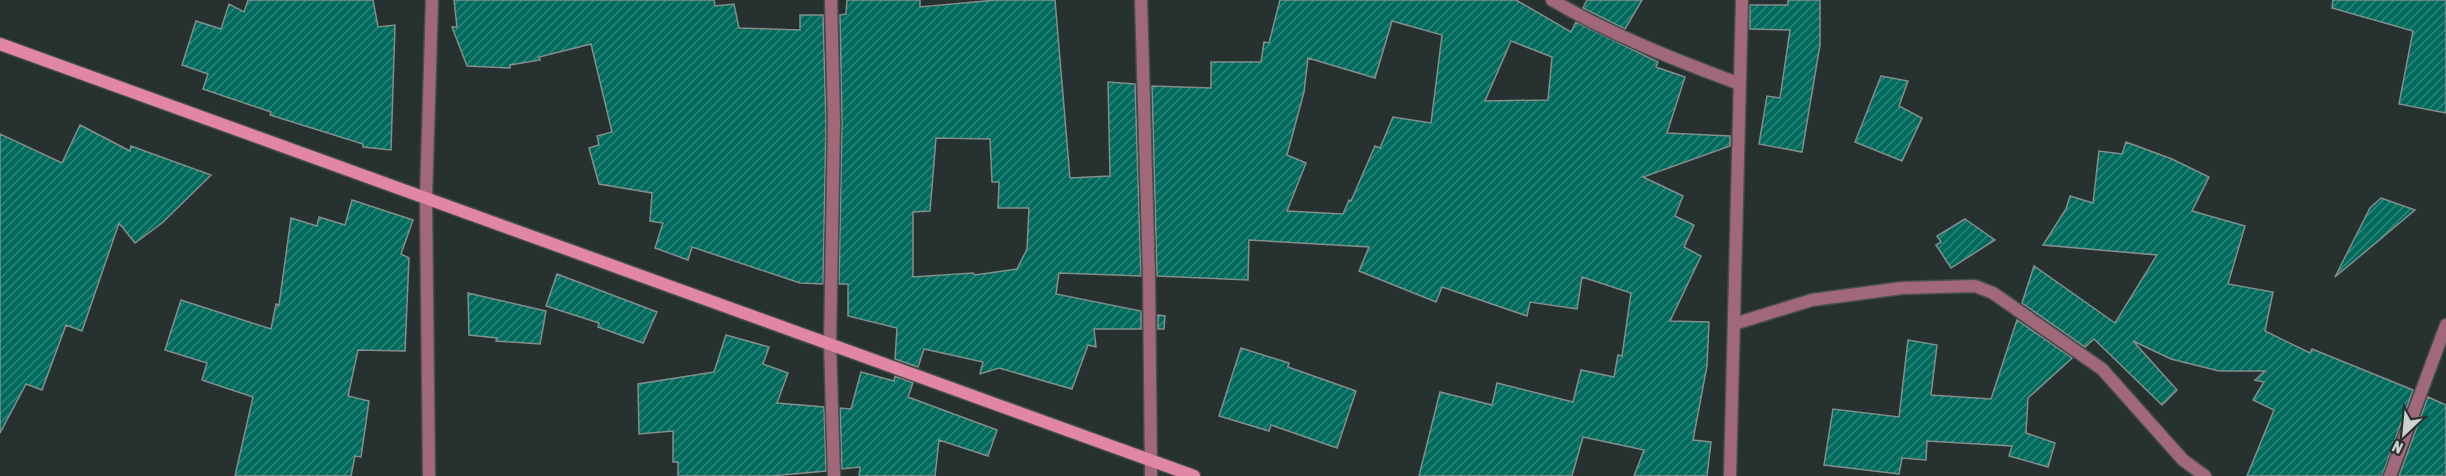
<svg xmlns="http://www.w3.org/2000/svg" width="2446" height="476" font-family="'Asap Condensed',sans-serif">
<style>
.building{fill:url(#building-hatch);stroke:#838f8c;stroke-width:1.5;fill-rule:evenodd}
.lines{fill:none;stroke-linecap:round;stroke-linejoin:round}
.minor-casing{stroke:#454e4c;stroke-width:15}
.secondary-casing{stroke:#454e4c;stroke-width:15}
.minor{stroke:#a06879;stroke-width:12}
.secondary{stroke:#e187a3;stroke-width:12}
</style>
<defs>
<pattern id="building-hatch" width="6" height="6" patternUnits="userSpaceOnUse" patternTransform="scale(1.5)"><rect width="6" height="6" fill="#006b5d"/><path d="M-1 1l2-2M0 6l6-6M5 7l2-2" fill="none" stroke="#30867b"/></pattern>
</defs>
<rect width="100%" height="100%" fill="#27312f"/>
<path class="building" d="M 248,0 L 373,0 L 378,27 L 395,25 L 391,150 L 363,147 L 363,144 L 270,115 L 271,112 L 203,89 L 208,74 L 182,65 L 196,21 L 221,29 L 229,4 L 244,12 Z
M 454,0 L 714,0 L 715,6 L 734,4 L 739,28 L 800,30 L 800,15 L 823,15 L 826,123 L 823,284 L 800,283 L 692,247 L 688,260 L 655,248 L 663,223 L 650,221 L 652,193 L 599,184 L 589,148 L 599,145 L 597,136 L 612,132 L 591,44 L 539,57 L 540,60 L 510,65 L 510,68 L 467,66 L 452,27 L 457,27 Z
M 847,0 L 920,0 L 920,7 L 996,0 L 1055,0 L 1070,178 L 1110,176 L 1108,82 L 1135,84 L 1141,276 L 1059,273 L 1056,294 L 1141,311 L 1141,329 L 1094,329 L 1096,347 L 1088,345 L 1072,389 L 999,368 L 980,374 L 983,362 L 924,349 L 918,367 L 895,359 L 897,328 L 848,316 L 848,284 L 839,284 L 842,123 L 840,15 L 846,14 ZM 936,138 L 990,139 L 992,182 L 999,182 L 998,208 L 1029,208 L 1027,249 L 1017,269 L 975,275 L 973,273 L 913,277 L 913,212 L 930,211 Z
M 1280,0 L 1516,0 L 1571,32 L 1576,22 L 1658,62 L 1656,67 L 1685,77 L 1667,133 L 1730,136 L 1730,146 L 1643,177 L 1683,196 L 1675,216 L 1694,225 L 1684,247 L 1701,256 L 1670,321 L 1709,322 L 1707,366 L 1693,440 L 1711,442 L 1707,476 L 1634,476 L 1644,450 L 1583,437 L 1572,476 L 1419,476 L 1440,392 L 1492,405 L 1497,383 L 1573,402 L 1581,370 L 1614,377 L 1618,355 L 1622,356 L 1631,293 L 1582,277 L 1577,309 L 1530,302 L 1527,316 L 1442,287 L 1436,302 L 1359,271 L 1369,247 L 1249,240 L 1248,280 L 1157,276 L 1152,86 L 1211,88 L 1211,62 L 1261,62 L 1264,42 L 1269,43 ZM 1392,21 L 1442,35 L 1431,123 L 1393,117 L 1380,148 L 1375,146 L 1351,201 L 1349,200 L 1343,214 L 1287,211 L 1306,163 L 1287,155 L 1304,92 L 1308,58 L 1375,78 ZM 1511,41 L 1552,57 L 1548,100 L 1485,101 Z
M 1587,0 L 1642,0 L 1625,29 L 1583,8 Z
M 1788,0 L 1820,0 L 1820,45 L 1802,152 L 1759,144 L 1767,96 L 1780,98 L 1790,30 L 1750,29 L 1750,5 L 1788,5 Z
M 2333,0 L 2446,0 L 2446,113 L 2399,104 L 2413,31 L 2332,8 Z
M 1881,76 L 1908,81 L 1899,106 L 1922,118 L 1902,161 L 1855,142 Z
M 80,125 L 130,151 L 131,146 L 211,175 L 162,223 L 135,243 L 119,223 L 82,331 L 66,325 L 42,390 L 26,384 L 0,433 L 0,134 L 62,163 Z
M 2126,142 L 2172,159 L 2209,177 L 2192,211 L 2245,226 L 2228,284 L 2273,292 L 2265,331 L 2310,353 L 2312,349 L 2413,390 L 2382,476 L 2247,476 L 2274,410 L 2253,400 L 2264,382 L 2255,380 L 2265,371 L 2219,371 L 2171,359 L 2133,341 L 2177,390 L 2162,405 L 2094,339 L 2085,347 L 2022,303 L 2034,266 L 2115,323 L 2157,255 L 2043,245 L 2066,209 L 2070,196 L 2093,203 L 2099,151 L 2122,154 Z
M 2381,198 L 2415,210 L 2335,277 L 2370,208 Z
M 352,200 L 413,220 L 401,254 L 409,258 L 405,351 L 358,350 L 348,396 L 369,401 L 361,457 L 355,456 L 351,476 L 235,476 L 253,397 L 202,380 L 207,363 L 165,350 L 181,300 L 271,329 L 276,304 L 279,305 L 291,218 L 317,226 L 319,217 L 345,225 Z
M 1965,219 L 1995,240 L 1951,268 L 1936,245 L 1941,242 L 1937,236 Z
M 557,274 L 657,312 L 643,343 L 598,327 L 599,323 L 546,306 Z
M 468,293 L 546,311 L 540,344 L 496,341 L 497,338 L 469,335 Z
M 1158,315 L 1165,316 L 1164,329 L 1158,329 Z
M 2017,320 L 2072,358 L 2028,398 L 2026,433 L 2055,443 L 2048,467 L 2009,456 L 2012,446 L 1927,441 L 1926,460 L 1902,458 L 1899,474 L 1824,465 L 1833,409 L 1899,417 L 1908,340 L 1937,345 L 1931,395 L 1991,399 Z
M 726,335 L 769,347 L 763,364 L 788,373 L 777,403 L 824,407 L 826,471 L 771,476 L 678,476 L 678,462 L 673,462 L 673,431 L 639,434 L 638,384 L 714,372 Z
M 1241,348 L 1289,363 L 1288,367 L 1356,391 L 1337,448 L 1271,425 L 1269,431 L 1219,416 Z
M 861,372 L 894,381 L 895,376 L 913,383 L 908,397 L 997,430 L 988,456 L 939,440 L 935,476 L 859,476 L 860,467 L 842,469 L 840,408 L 851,409 Z
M 2428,397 L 2446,405 L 2446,476 L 2399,476 Z"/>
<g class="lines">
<g class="minor-casing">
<path id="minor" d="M 831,0 L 834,123 L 830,343 L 834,476
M 1141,0 L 1149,277 L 1151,476
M 1552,0 C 1612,35 1675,60 1740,84
M 1734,324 L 1812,300 L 1902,288 L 1975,286 L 1993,293 L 2102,369 L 2183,460 L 2205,476
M 429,476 L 426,198 L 432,0
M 1730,476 L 1742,0
M 2390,476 L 2446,325"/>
</g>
<g class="secondary-casing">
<path id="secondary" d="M 0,44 L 1194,476"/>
</g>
<use href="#minor" class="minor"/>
<use href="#secondary" class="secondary"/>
</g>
<g transform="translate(2404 434) rotate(206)" stroke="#27312f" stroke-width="4.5" paint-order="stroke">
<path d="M0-4.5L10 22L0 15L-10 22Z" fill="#cdd3d1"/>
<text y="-9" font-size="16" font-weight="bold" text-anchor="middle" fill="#cdd3d1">N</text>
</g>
</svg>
